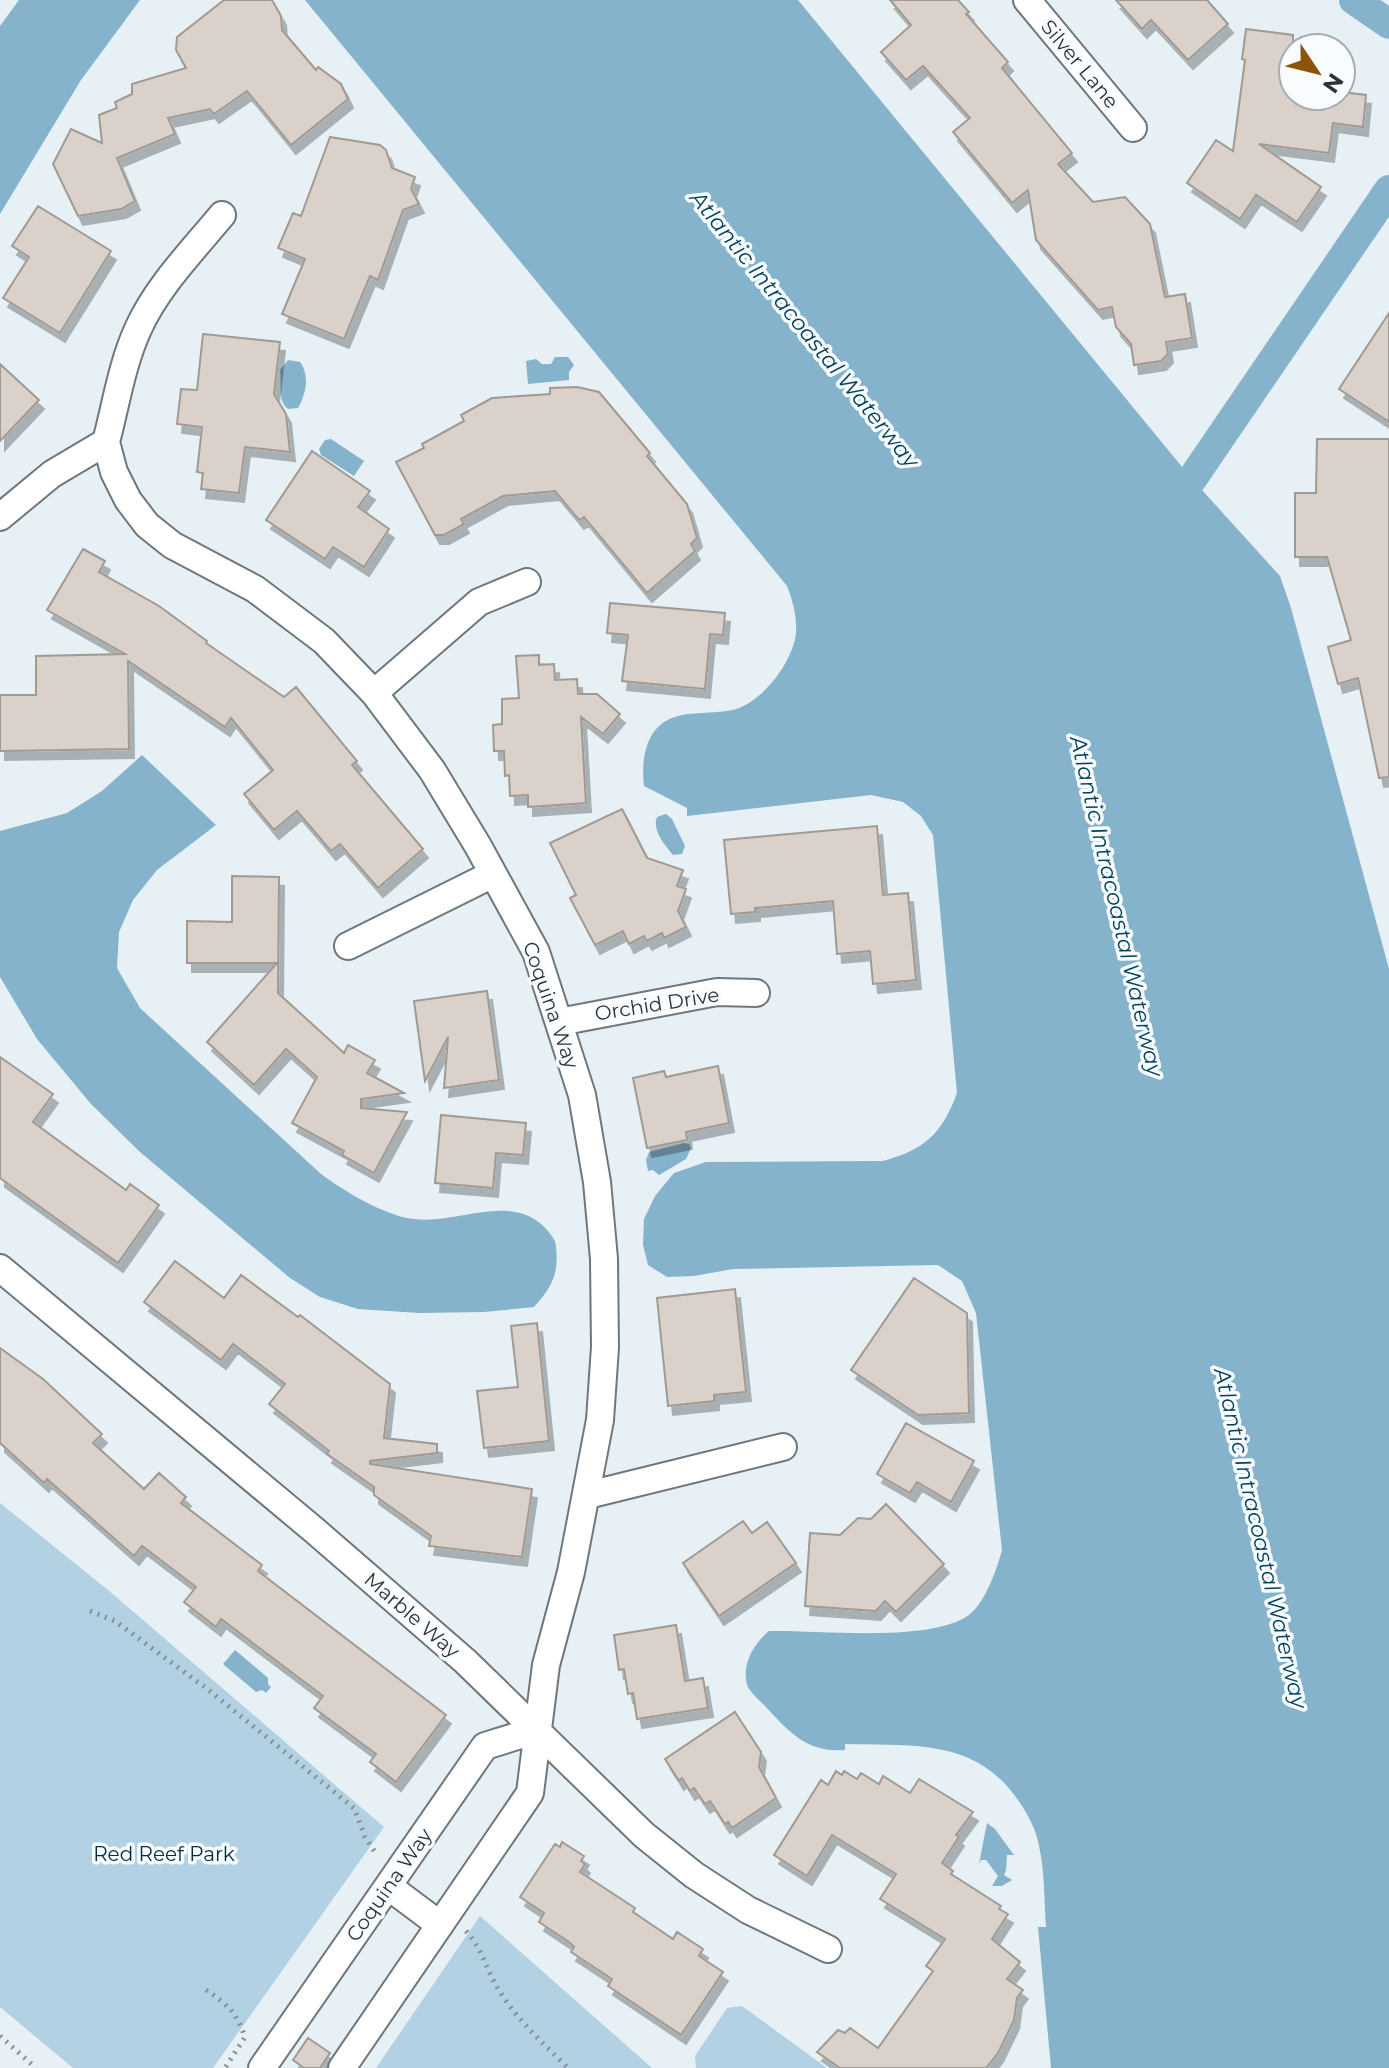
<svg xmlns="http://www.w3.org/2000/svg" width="1389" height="2068" font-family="Montserrat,sans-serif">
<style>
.green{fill:#b2d2e3}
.water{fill:#85b3cb}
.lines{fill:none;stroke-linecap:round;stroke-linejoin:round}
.canal{stroke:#85b3cb;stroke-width:30}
.building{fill:#d9d1ca;stroke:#a19a93;stroke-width:2;filter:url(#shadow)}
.street-casing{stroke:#6f777c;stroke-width:30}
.path{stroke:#888f92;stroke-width:5;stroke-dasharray:2 6;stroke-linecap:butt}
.street{stroke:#fff;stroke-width:26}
.labels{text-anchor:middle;stroke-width:7;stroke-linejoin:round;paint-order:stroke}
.street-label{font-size:20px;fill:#2f3335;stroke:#f8fcfe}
.park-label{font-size:20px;fill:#042e3f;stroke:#f8fcfe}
.water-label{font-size:22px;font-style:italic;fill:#00425b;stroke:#f8fcfe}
</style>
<defs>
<filter id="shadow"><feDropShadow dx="5" dy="9" stdDeviation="0" flood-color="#0004"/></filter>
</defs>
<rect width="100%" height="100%" fill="#e6f0f5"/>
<path class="green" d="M 0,1503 L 108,1590 L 384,1827 L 213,2068 L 73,2068 L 0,2007 Z
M 480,1916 L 652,2068 L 376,2068 Z
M 742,2006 L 827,2068 L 696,2068 L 695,2056 L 727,2008 Z"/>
<path class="water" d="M 19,0 L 140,0 L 81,80 L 0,214 L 0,26 Z
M 305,0 L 798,0 L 1192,479 L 1280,576 L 1291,608 L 1389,969 L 1389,2068 L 1051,2068 L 1038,1927 L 1046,1927 C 1044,1901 1045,1872 1039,1846 C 1036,1828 1026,1811 1015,1796 C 973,1738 909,1746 845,1744 L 845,1750 C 807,1753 789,1732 765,1706 C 760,1701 751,1693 748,1687 C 740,1666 754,1643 769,1631 C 818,1630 930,1643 969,1615 C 985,1603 997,1569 1002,1550 L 976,1313 L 962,1281 L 938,1265 L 733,1269 L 694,1276 L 667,1277 L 648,1265 L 643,1245 L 644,1219 L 655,1196 L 674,1173 L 706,1162 L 883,1161 C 924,1150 942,1134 957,1093 L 933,835 L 921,816 L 903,802 L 871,795 L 687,816 L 687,808 L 644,786 C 641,762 645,728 672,718 C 690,711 713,714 733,710 C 762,703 793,662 796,633 C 797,616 793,602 787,586 Z
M 555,357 L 568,357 L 574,365 L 569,372 L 569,380 L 528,384 L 526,361 L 536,359 L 542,364 L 551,364 Z
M 288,360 L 300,362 C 310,375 306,394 298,408 L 288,409 L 285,406 C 278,397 282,382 280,370 Z
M 331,439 L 364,461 L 354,476 L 321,455 L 319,449 L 325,440 Z
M 142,755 L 216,825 L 157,870 L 133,900 L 119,932 L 117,968 L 140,1008 L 321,1174 C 344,1191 385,1216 414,1219 C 459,1225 513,1190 548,1231 C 552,1237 556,1240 556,1247 C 559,1274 552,1287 534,1307 L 484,1312 L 420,1313 L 358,1309 L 320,1297 L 290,1278 L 140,1152 L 91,1104 L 37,1039 L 0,977 L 0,831 L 67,813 L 102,791 Z
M 666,814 L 672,819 L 685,846 L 682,854 L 673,855 C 664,844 652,830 657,817 Z
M 684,1143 L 689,1144 L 691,1148 L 686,1159 L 659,1175 L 653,1170 L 648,1171 L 646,1160 L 649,1152 Z
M 235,1650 L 268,1678 L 268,1684 L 271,1687 L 266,1693 L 262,1690 L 256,1692 L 223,1664 Z
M 987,1823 L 995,1829 L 1014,1855 L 1007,1855 L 1006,1870 L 1004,1875 L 1012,1880 L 1002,1886 L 992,1886 L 998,1876 L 986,1860 L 981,1860 L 979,1864 Z"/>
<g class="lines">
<path class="canal" d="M 1354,0 L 1389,24
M 1166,510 L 1192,479 L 1389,190"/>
</g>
<path class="building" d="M 224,0 L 272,0 L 281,16 L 282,30 L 316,70 L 318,67 L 341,84 L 348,99 L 291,145 L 247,91 L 214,114 L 210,109 L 168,118 L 175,134 L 117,158 L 135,201 L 121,209 L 78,216 L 53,164 L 71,129 L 102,143 L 99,115 L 117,108 L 115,102 L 132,94 L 132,84 L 186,68 L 176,50 L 177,37 Z
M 890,0 L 958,0 L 969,12 L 966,14 L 1008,62 L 1002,68 L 1072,153 L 1058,164 L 1093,202 L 1125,197 L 1150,224 L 1165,297 L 1185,294 L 1192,338 L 1166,342 L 1168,354 L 1161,361 L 1134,365 L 1131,344 L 1116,327 L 1112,307 L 1098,310 L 1036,240 L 1028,190 L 1012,203 L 953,132 L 970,118 L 923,66 L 906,80 L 881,52 L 911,25 Z
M 1116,0 L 1207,0 L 1228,24 L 1188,60 L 1151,20 L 1142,29 Z
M 1246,29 L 1293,35 L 1293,96 L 1341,96 L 1341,92 L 1366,95 L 1363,127 L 1333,123 L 1329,153 L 1259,144 L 1321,187 L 1297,222 L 1256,195 L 1240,219 L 1187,183 L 1216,140 L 1233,151 L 1245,60 L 1242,59 Z
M 330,137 L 380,145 L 386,150 L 392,168 L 415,177 L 411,189 L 419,204 L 403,210 L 378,280 L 370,276 L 344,339 L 282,314 L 305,259 L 278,248 L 293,213 L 301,216 Z
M 38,206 L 111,251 L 60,333 L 3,298 L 29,257 L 12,246 Z
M 1389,313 L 1389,422 L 1339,389 Z
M 203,334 L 280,342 L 274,394 L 286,414 L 290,452 L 245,447 L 239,493 L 201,489 L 203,473 L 197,472 L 202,427 L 177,424 L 181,389 L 197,390 Z
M 0,364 L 39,400 L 0,441 Z
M 577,387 L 599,392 L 650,453 L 647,456 L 687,504 L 697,538 L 691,544 L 695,551 L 647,593 L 584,517 L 579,520 L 555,491 L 503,496 L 461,519 L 464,524 L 444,535 L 435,535 L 396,462 L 424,448 L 422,444 L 464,421 L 461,415 L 492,398 L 550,394 L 550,388 Z
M 1317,439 L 1389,439 L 1389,777 L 1379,778 L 1358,678 L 1338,684 L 1328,647 L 1351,640 L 1327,557 L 1295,557 L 1295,493 L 1316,493 Z
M 312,451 L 370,491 L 358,507 L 389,529 L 364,567 L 333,547 L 325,559 L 266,520 Z
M 83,549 L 105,561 L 99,572 L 159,606 L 207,641 L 206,643 L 284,697 L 296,687 L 357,761 L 352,765 L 423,849 L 378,888 L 340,844 L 331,851 L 297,811 L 274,830 L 244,794 L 273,770 L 231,718 L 225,727 L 128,661 L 129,749 L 0,751 L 0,695 L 36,695 L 36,656 L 125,654 L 47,610 Z
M 610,603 L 725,613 L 723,635 L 710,634 L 705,689 L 622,681 L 628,635 L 607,633 Z
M 539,655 L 539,665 L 554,664 L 555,680 L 577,679 L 578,694 L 597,694 L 620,714 L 603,734 L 581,717 L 586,803 L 528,807 L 528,795 L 510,796 L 509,775 L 505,776 L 504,751 L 494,751 L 493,725 L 502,724 L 502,699 L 519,698 L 516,656 Z
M 622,809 L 647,858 L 683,870 L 677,886 L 686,889 L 678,911 L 686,927 L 664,938 L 662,933 L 647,941 L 644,936 L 629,944 L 623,931 L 595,945 L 570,898 L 576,895 L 550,843 Z
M 877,826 L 883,895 L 908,893 L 916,980 L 873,984 L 870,951 L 837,954 L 833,901 L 755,908 L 755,912 L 731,914 L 724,840 Z
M 232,876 L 279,877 L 278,993 L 344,1053 L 348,1045 L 375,1060 L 367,1073 L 404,1093 L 361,1099 L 361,1108 L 407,1112 L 374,1173 L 342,1155 L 344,1151 L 292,1123 L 317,1077 L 286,1049 L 254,1085 L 207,1042 L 277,963 L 187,963 L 187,921 L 232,922 Z
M 487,991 L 499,1080 L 444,1088 L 448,1037 L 425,1081 L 414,1001 Z
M 0,1057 L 53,1094 L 33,1122 L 126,1190 L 130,1184 L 159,1205 L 118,1263 L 0,1178 Z
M 718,1066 L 729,1123 L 686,1132 L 687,1140 L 647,1148 L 633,1078 L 664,1071 L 666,1077 Z
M 441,1115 L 526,1123 L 523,1155 L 496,1153 L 493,1188 L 435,1183 Z
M 175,1261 L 224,1298 L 241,1275 L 298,1317 L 300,1315 L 390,1384 L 384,1438 L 437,1444 L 437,1453 L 370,1461 L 370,1464 L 532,1489 L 522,1557 L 429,1546 L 431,1536 L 374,1495 L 374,1487 L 327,1454 L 329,1451 L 269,1404 L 285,1384 L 233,1344 L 221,1360 L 144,1302 Z
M 914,1278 L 967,1313 L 969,1413 L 918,1415 L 851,1370 Z
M 735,1289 L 746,1392 L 714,1395 L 714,1401 L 668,1406 L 657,1298 Z
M 537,1323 L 549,1441 L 484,1448 L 477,1391 L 518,1387 L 511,1326 Z
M 0,1348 L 43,1379 L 102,1434 L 93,1443 L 144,1489 L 159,1473 L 186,1497 L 181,1503 L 262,1565 L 258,1571 L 446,1715 L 396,1782 L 370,1762 L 376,1754 L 314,1708 L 323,1696 L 221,1619 L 216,1627 L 184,1602 L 196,1587 L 142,1546 L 134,1556 L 47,1479 L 44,1483 L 0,1443 Z
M 906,1423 L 974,1461 L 951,1502 L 917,1482 L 910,1493 L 877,1474 Z
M 886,1504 L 944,1564 L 896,1612 L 885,1601 L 876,1611 L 805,1606 L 810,1533 L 840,1535 L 858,1518 L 871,1519 Z
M 743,1521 L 752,1533 L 767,1522 L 796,1563 L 719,1616 L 683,1563 Z
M 676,1625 L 685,1681 L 703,1678 L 708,1708 L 637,1719 L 633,1693 L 628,1694 L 624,1669 L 619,1670 L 614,1635 Z
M 735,1712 L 761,1752 L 759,1767 L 776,1798 L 732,1828 L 728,1822 L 725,1824 L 710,1801 L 705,1804 L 694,1788 L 690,1791 L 682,1778 L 679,1781 L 665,1759 Z
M 836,1771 L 842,1775 L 844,1771 L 857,1779 L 861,1773 L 879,1784 L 883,1776 L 910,1793 L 919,1779 L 973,1812 L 956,1835 L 959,1837 L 942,1863 L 953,1871 L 951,1874 L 1001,1906 L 999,1909 L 1008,1914 L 992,1939 L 1020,1962 L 1007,1979 L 1023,1990 L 1017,1998 L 1014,2020 L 998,2053 L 986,2068 L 840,2068 L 817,2052 L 838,2030 L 845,2033 L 850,2028 L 878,2048 L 933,1971 L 926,1966 L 945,1939 L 880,1899 L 896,1874 L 832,1835 L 807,1876 L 774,1855 L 821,1780 L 828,1785 Z
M 562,1842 L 584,1856 L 581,1861 L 585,1864 L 580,1872 L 635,1908 L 633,1912 L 673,1939 L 677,1932 L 703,1949 L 699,1956 L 723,1972 L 681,2035 L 608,1986 L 612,1979 L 571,1952 L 574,1947 L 569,1942 L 539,1922 L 544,1913 L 520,1897 L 555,1844 L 560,1847 Z
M 308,2038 L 330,2053 L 320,2068 L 304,2068 L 293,2060 Z"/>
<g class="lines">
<g class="street-casing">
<path id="street" d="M 1027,0 L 1133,128
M 106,442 L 114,472 L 128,500 L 147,525 L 172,545 L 255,589 L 324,641 L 374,693 L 432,770 L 478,846 L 536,952 L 582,1095 L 597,1182 L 604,1259 L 605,1347 L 600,1420 L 571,1572 L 546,1665 L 530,1793 L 342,2068
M 0,517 L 52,474 L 106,442 C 116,404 122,364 138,329 C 157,287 192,251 222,215
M 374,693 L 479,602 L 527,582
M 348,946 L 493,874
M 559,1022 L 717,992 L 756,993
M 0,1268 L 314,1530 L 465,1661 L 644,1835 L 694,1875 L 748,1910 L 828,1949
M 588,1495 L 783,1447
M 388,1886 L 440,1925
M 262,2068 L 485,1746 L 537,1730"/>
</g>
<path class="path" d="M 90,1611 L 115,1621 L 206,1688 L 354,1808 L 365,1837 L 377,1855
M 466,1931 C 484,1951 486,1971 500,1992 C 519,2022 543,2043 568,2068
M 206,1990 C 227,2004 236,2012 245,2037 L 225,2068
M 0,2036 L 36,2068"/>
<use href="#street" class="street"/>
</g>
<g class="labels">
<g class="street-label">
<text transform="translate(1080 64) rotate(50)" y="7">Silver Lane</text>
<text transform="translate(657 1004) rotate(-9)" y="7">Orchid Drive</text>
<text transform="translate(551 1005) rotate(71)" y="7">Coquina Way</text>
<text transform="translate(412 1615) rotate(41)" y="7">Marble Way</text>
<text transform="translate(389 1885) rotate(-55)" y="7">Coquina Way</text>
</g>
<g class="park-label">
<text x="164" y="1861">Red Reef Park</text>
</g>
<g class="water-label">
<text transform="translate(805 329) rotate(51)" y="8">Atlantic Intracoastal Waterway</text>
<text transform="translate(1117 906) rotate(77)" y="8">Atlantic Intracoastal Waterway</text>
<text transform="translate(1261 1538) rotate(77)" y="8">Atlantic Intracoastal Waterway</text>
</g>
</g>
<g transform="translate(1317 72) rotate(125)"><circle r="38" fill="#f8fcfe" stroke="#a8acae" stroke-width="2"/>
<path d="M0-6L14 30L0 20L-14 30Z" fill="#8c540a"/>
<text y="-12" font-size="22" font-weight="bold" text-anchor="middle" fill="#2f3335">N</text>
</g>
</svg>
